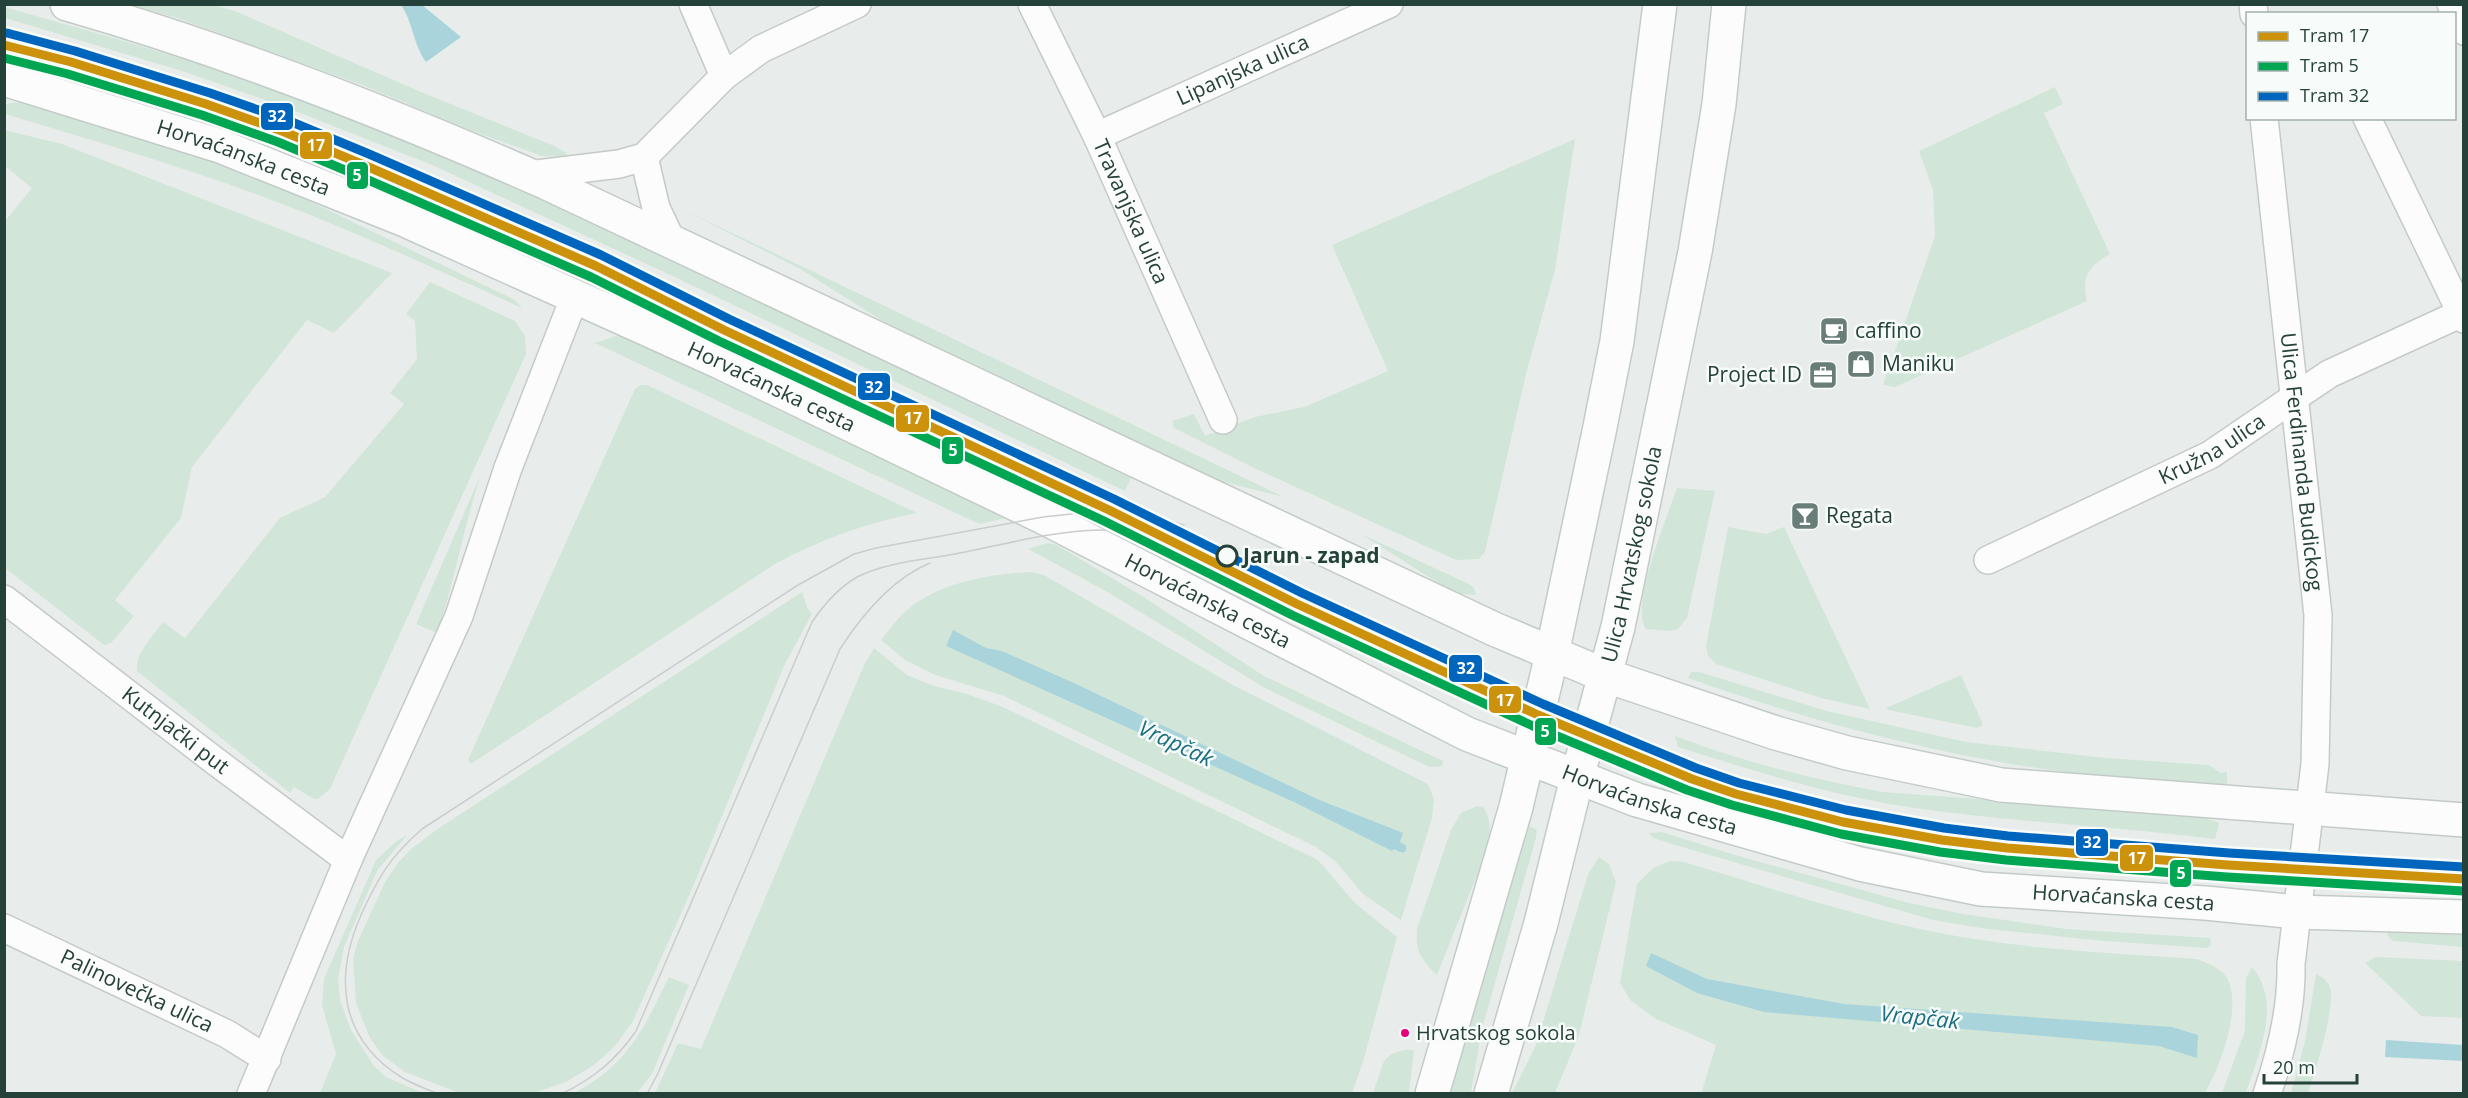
<svg xmlns="http://www.w3.org/2000/svg" width="2468" height="1098" font-family="'Open Sans',sans-serif">
<style>
.green{fill:#d1e6d8}
.water{fill:#a9d4db}
.lines{fill:none;stroke-linecap:round;stroke-linejoin:round}
.stream{stroke:#a9d4db;stroke-width:9}
.street-casing{stroke:#c5cac8;stroke-width:30}
.secondary-casing{stroke:#c3cbc8;stroke-width:36}
.street{stroke:#fcfcfc;stroke-width:27}
.secondary{stroke:#fcfcfc;stroke-width:33}
.tram{stroke:#c9cdcc;stroke-width:1.5}
.tram-1-casing{stroke:#f7fbf9;stroke-width:14}
.tram-2-casing{stroke:#f7fbf9;stroke-width:14}
.tram-3-casing{stroke:#f7fbf9;stroke-width:14}
.tram-1{stroke:#cd920c;stroke-width:9}
.tram-2{stroke:#00a651;stroke-width:9}
.tram-3{stroke:#0065bd;stroke-width:9}
.stop-dot{fill:#f7fbf9;stroke:#24423a;stroke-width:3}
.bus-dot{fill:#e5007d;stroke:#f7fbf9;stroke-width:2}
.labels{text-anchor:middle;stroke-width:5;stroke-linejoin:round;paint-order:stroke}
.bus-label{font-size:20px;fill:#24423a;stroke:#f7fbf9;text-anchor:start}
.street-label{font-size:21px;fill:#24423a;stroke:#f7fbf9}
.poi-label{font-size:21px;fill:#24423a;stroke:#f7fbf9;text-anchor:start}
.stop-label{font-size:21px;font-weight:bold;fill:#24423a;stroke:#f7fbf9;text-anchor:start}
.water-label{font-size:22px;font-style:italic;fill:#1c6f80;stroke:#f7fbf9}
.line-badge{stroke:#f7fbf9;stroke-width:2}
.badge-label{font-size:16px;text-anchor:middle;font-weight:bold;fill:#fff}
</style>
<rect width="100%" height="100%" fill="#e8edeb"/>
<path class="green" d="M 132,5 L 213,5 L 235,11 L 421,92 L 552,145 L 565,152 L 569,157 L 542,156 L 472,131 L 365,86 L 177,18 Z
M 4,7 C 148,47 293,89 430,148 C 668,249 896,371 1131,478 L 1125,491 L 664,272 L 432,165 L 280,105 L 182,71 L 5,18 Z
M 4,51 L 173,99 L 291,141 L 498,225 L 1076,503 L 1065,506 L 1050,502 L 535,257 L 359,179 L 281,148 L 197,119 L 5,62 Z
M 2055,87 L 2063,104 L 2044,113 L 2110,254 C 2089,266 2081,277 2087,301 L 1895,387 L 1883,385 L 1935,236 L 1933,190 L 1919,151 Z
M 21,102 L 38,103 L 251,173 L 515,300 L 522,308 C 436,269 350,229 261,196 C 177,165 91,140 5,114 L 4,104 Z
M 4,130 L 62,144 L 392,273 L 334,333 L 307,320 L 192,467 L 181,518 L 115,600 L 134,616 L 111,643 L 104,645 L 5,568 L 4,241 L 6,238 L 5,221 L 32,188 L 5,166 Z
M 1575,139 L 1555,270 L 1526,374 L 1485,552 L 1479,559 L 1456,560 L 1256,469 L 1174,428 L 1172,421 L 1194,414 L 1205,436 L 1255,417 L 1304,407 L 1388,371 L 1332,245 Z
M 682,209 L 1284,497 L 1223,482 L 897,330 L 800,269 Z
M 430,282 L 515,321 L 525,336 L 526,354 L 330,789 L 318,799 L 312,798 L 294,787 L 290,793 L 137,671 C 135,653 153,636 163,622 L 185,638 L 280,518 L 325,497 L 404,404 L 390,393 L 417,359 L 415,321 L 406,314 Z
M 616,336 L 627,337 L 1006,518 L 979,524 L 595,343 Z
M 641,385 L 647,385 L 917,513 C 866,523 821,539 775,564 L 471,764 L 468,760 L 635,389 Z
M 481,474 C 464,526 455,579 438,631 L 435,632 L 416,624 Z
M 1677,488 L 1715,491 L 1687,618 L 1678,629 L 1671,631 L 1646,629 C 1629,606 1668,515 1677,488 Z
M 1728,527 L 1766,534 L 1784,527 L 1870,709 L 1821,698 L 1716,664 L 1708,656 L 1706,646 Z
M 1361,534 L 1469,584 L 1474,588 L 1476,595 L 1461,594 L 1446,588 Z
M 1048,543 L 1057,545 L 1142,596 L 1264,676 L 1443,761 L 1442,766 L 1429,767 L 1265,688 L 1104,590 L 1028,549 Z
M 1031,572 L 1044,575 L 1233,685 L 1428,784 L 1434,799 L 1432,818 L 1401,920 L 1363,894 L 1335,861 L 1316,847 L 1004,696 L 935,675 L 905,660 L 881,640 C 890,628 900,615 912,606 C 944,582 991,574 1031,572 Z
M 802,592 L 808,609 L 812,614 L 784,666 L 692,889 L 633,1021 L 615,1046 L 594,1065 L 566,1082 L 534,1093 L 459,1093 L 405,1072 L 382,1055 L 369,1036 L 356,1003 L 353,958 L 358,941 L 385,882 L 397,864 L 411,849 L 439,828 Z
M 874,648 L 907,675 L 934,686 L 967,694 L 1003,707 L 1318,860 L 1356,904 L 1397,937 L 1363,1062 L 1352,1093 L 655,1093 L 678,1043 L 701,1049 L 864,665 Z
M 1691,672 L 1699,672 L 1827,711 L 1966,742 L 2106,758 L 2209,765 L 2221,773 L 2227,772 L 2227,784 C 2198,788 2165,781 2136,779 C 1984,768 1832,729 1688,678 Z
M 1961,675 L 1982,722 L 1982,726 L 1977,728 L 1888,710 L 1886,708 Z
M 1675,736 C 1743,762 1812,779 1883,792 L 2197,815 L 2219,823 L 2215,839 C 2107,825 1997,822 1889,804 C 1817,791 1747,769 1678,747 Z
M 1665,774 C 1725,796 1786,815 1848,829 C 1967,857 2092,860 2214,870 L 2214,877 L 1837,844 L 1659,793 Z
M 1477,806 L 1483,807 C 1492,819 1490,833 1488,848 L 1437,975 C 1421,960 1415,951 1417,929 L 1451,830 L 1461,813 Z
M 1529,826 L 1537,830 L 1536,838 L 1482,1029 L 1471,1093 L 1450,1093 Z
M 1662,832 L 1735,855 L 1909,903 L 1963,914 L 2066,929 L 2210,938 L 2211,945 L 2207,948 L 2104,941 L 1987,929 L 1933,920 L 1675,845 L 1653,838 L 1649,833 Z
M 407,835 L 377,871 L 344,947 L 338,979 L 340,1000 L 351,1030 L 374,1066 L 386,1077 L 423,1093 L 320,1093 L 336,1054 L 322,1005 L 324,979 L 376,860 L 398,840 Z
M 1599,857 L 1609,864 L 1616,882 L 1579,1035 L 1555,1093 L 1512,1093 L 1536,1045 L 1588,874 Z
M 1670,861 L 1684,862 C 1784,892 1885,927 1988,941 C 2057,951 2127,954 2197,959 C 2207,963 2222,968 2227,978 C 2243,1007 2220,1067 2205,1093 L 1701,1094 L 1716,1045 L 1656,1019 L 1630,1000 L 1620,983 L 1637,884 L 1653,868 Z
M 2389,879 L 2463,883 L 2463,895 L 2411,893 L 2389,885 Z
M 2384,924 L 2463,930 L 2463,947 L 2393,941 L 2388,936 Z
M 2376,957 L 2463,961 L 2463,1018 L 2421,1016 L 2365,963 Z
M 2252,967 C 2283,1003 2258,1055 2246,1093 L 2222,1093 L 2245,1031 L 2246,978 Z
M 2316,974 C 2324,978 2329,982 2331,991 C 2333,1014 2316,1071 2308,1093 L 2291,1093 L 2305,1041 Z
M 669,977 L 689,985 L 652,1074 L 637,1093 L 574,1093 C 628,1065 643,1029 669,977 Z
M 1404,1050 L 1414,1050 L 1409,1093 L 1373,1093 L 1384,1061 L 1391,1054 Z"/>
<path class="water" d="M 401,5 L 422,5 L 461,37 L 426,62 C 413,44 413,22 401,5 Z
M 953,630 L 986,648 L 1002,651 L 1076,684 L 1317,799 L 1403,833 L 1399,844 L 1392,851 L 1294,802 L 946,646 Z
M 1651,953 L 1707,979 L 1844,1004 L 2172,1027 L 2198,1035 L 2197,1058 L 2159,1046 L 1764,1012 L 1697,993 L 1646,966 Z
M 2386,1040 L 2463,1045 L 2463,1061 L 2385,1057 Z"/>
<g class="lines">
<path class="stream" d="M 1387,841 L 1402,848"/>
<g class="street-casing">
<g id="street">
<path d="M 693,4 L 724,76 L 761,49 L 857,4"/>
<path id="s1" d="M 1032,4 L 1097,136 L 1223,420"/>
<path d="M 2253,4 L 2254,14"/>
<path d="M 2451,4 L 2464,31"/>
<path id="s2" d="M 2264,118 L 2318,615 L 2315,764 L 2291,964 C 2292,1007 2281,1053 2267,1094"/>
<path d="M 2367,118 L 2464,319"/>
<path id="s3" d="M 1097,136 L 1389,4"/>
<path d="M 644,157 L 656,208 L 672,242"/>
<path d="M 529,175 L 619,164 L 644,157 L 724,76"/>
<path id="s4" d="M 1988,560 L 2210,455 L 2329,374 L 2464,312"/>
<path id="s5" d="M 4,599 L 215,761 L 348,860"/>
<path id="s6" d="M 4,928 L 227,1034 L 267,1059"/>
<path d="M 251,1094 L 348,860 L 459,616 L 508,468 L 575,296"/>
</g>
</g>
<g class="secondary-casing">
<g id="secondary">
<path d="M 67,4 C 231,51 391,114 547,183 L 1494,629 L 1604,675 L 1776,733 L 1847,753 L 2001,785 L 2464,820"/>
<path id="s7" d="M 4,79 L 220,146 L 405,220 L 720,362 L 1043,517 L 1467,734 L 1637,800 L 1860,864 L 1981,889 L 2205,903 L 2297,912 L 2464,917"/>
<path d="M 1432,1094 L 1516,807 L 1552,654 L 1599,432 L 1617,341 L 1660,4"/>
<path id="s8" d="M 1491,1094 L 1541,923 L 1577,778 L 1618,627 L 1695,252 L 1719,104 L 1729,4"/>
</g>
</g>
<use href="#street" class="street"/>
<use href="#secondary" class="secondary"/>
<path class="tram" d="M 439,1094 C 426,1089 412,1084 401,1077 C 339,1038 334,977 361,915 C 379,876 390,857 422,829 L 798,585 L 854,554 L 876,548 L 1043,517 L 1109,510 L 1144,514 L 1184,525
M 561,1094 C 593,1079 616,1060 636,1031 L 812,622 C 825,603 838,588 857,577 C 887,562 923,560 955,554 C 1003,545 1051,531 1100,530 C 1124,530 1148,537 1172,542
M 647,1094 L 658,1073 L 840,649 C 862,615 891,579 930,563"/>
<g class="tram-1-casing">
<path id="tram-1" d="M 4,45 L 71,62 L 206,104 L 282,131 L 364,165 L 596,266 L 724,330 L 1109,510 L 1297,604 L 1538,715 L 1692,779 L 1736,794 L 1843,822 L 1942,840 L 2007,848 L 2228,865 L 2464,879"/>
</g>
<g class="tram-2-casing">
<path id="tram-2" d="M 4,58 L 68,74 L 202,115 L 278,142 L 359,176 L 591,277 L 719,341 L 1104,521 L 1292,615 L 1533,726 L 1687,790 L 1732,805 L 1841,834 L 1940,852 L 2006,860 L 2227,877 L 2463,891"/>
</g>
<g class="tram-3-casing">
<path id="tram-3" d="M 7,33 L 75,51 L 210,93 L 287,120 L 369,154 L 601,255 L 729,319 L 1114,499 L 1302,593 L 1543,704 L 1696,768 L 1739,783 L 1846,810 L 1944,828 L 2008,836 L 2229,853 L 2464,867"/>
</g>
<use href="#tram-1" class="tram-1"/>
<use href="#tram-2" class="tram-2"/>
<use href="#tram-3" class="tram-3"/>
</g>
<defs>
<g id="cafe-square" transform="scale(1.5)"><rect x="-9" y="-9" width="18" height="18" rx="4" fill="#697e78" stroke="#f7fbf9"/><path d="M-5.5-4.5H6V0H3Q3 3.5 0 3.5H-2.5Q-5.5 3.5-5.5 0ZM3-3.2v2h1.7v-2ZM-6 4.5H4V6H-6Z" fill="#fff"/></g>
<g id="shop-square" transform="scale(1.5)"><rect x="-9" y="-9" width="18" height="18" rx="4" fill="#697e78" stroke="#f7fbf9"/><path d="M-5-2.5h2.3a2.7 3.5 0 0 1 5.4 0H5L5.5 6h-11ZM-1.5-2.5h3a1.5 2.3 0 0 0-3 0Z" fill="#fff"/></g>
<g id="office-square" transform="scale(1.5)"><rect x="-9" y="-9" width="18" height="18" rx="4" fill="#697e78" stroke="#f7fbf9"/><path d="M-6-3h4V-5.5h4V-3h4V5H-6ZM-1-4.5V-3h2v-1.5ZM-6 0V1H6V0Z" fill="#fff"/></g>
<g id="bar-square" transform="scale(1.5)"><rect x="-9" y="-9" width="18" height="18" rx="4" fill="#697e78" stroke="#f7fbf9"/><path d="M-6-5H6L.8 .8V4.5H3.5V6h-7V4.5H-.8V.8Z" fill="#fff"/></g>
</defs>
<g fill-rule="evenodd">
<use href="#cafe-square" x="1834" y="331"/>
<use href="#shop-square" x="1861" y="364"/>
<use href="#office-square" x="1823" y="375"/>
<use href="#bar-square" x="1805" y="516"/>
</g>
<circle class="stop-dot" cx="1227" cy="556" r="10"/>
<circle class="bus-dot" cx="1405" cy="1033" r="5"/>
<g class="labels">
<g class="bus-label">
<text x="1416" y="1040">Hrvatskog sokola</text>
</g>
<g class="street-label">
<text dy="7" stroke="none"><textPath href="#s3" startOffset="160">Lipanjska ulica</textPath></text>
<text dy="7" stroke="none"><textPath href="#s7" startOffset="252">Horvaćanska cesta</textPath></text>
<text dy="7" stroke="none"><textPath href="#s1" startOffset="230">Travanjska ulica</textPath></text>
<text dy="7" stroke="none"><textPath href="#s7" startOffset="828">Horvaćanska cesta</textPath></text>
<text dy="7" stroke="none"><textPath href="#s4" startOffset="250">Kružna ulica</textPath></text>
<text dy="7" stroke="none"><textPath href="#s2" startOffset="346">Ulica Ferdinanda Budickog</textPath></text>
<text dy="7" stroke="none"><textPath href="#s8" startOffset="558">Ulica Hrvatskog sokola</textPath></text>
<text dy="7" stroke="none"><textPath href="#s7" startOffset="1314">Horvaćanska cesta</textPath></text>
<text dy="7" stroke="none"><textPath href="#s5" startOffset="216">Kutnjački put</textPath></text>
<text dy="7" stroke="none"><textPath href="#s7" startOffset="1800">Horvaćanska cesta</textPath></text>
<text dy="7" stroke="none"><textPath href="#s7" startOffset="2286">Horvaćanska cesta</textPath></text>
<text dy="7" stroke="none"><textPath href="#s6" startOffset="147">Palinovečka ulica</textPath></text>
</g>
<g class="poi-label">
<text x="1855" y="338">caffino</text>
<text x="1882" y="371">Maniku</text>
<text x="1802" y="382" text-anchor="end">Project ID</text>
<text x="1826" y="523">Regata</text>
</g>
<g class="stop-label">
<text x="1243" y="563">Jarun - zapad</text>
</g>
<g class="water-label">
<text transform="translate(1176 743) rotate(25)" y="8">Vrapčak</text>
<text transform="translate(1920 1017) rotate(6)" y="8">Vrapčak</text>
</g>
</g>
<g class="line-badge">
<rect x="260" y="102" width="34" height="29" rx="6" fill="#0065bd"/>
<rect x="299" y="131" width="34" height="29" rx="6" fill="#cd920c"/>
<rect x="346" y="161" width="23" height="29" rx="6" fill="#00a651"/>
<rect x="857" y="372" width="34" height="29" rx="6" fill="#0065bd"/>
<rect x="895" y="404" width="35" height="29" rx="6" fill="#cd920c"/>
<rect x="941" y="436" width="23" height="29" rx="6" fill="#00a651"/>
<rect x="1448" y="654" width="35" height="29" rx="6" fill="#0065bd"/>
<rect x="1488" y="685" width="34" height="29" rx="6" fill="#cd920c"/>
<rect x="1534" y="717" width="23" height="29" rx="6" fill="#00a651"/>
<rect x="2075" y="828" width="34" height="29" rx="6" fill="#0065bd"/>
<rect x="2119" y="844" width="35" height="28" rx="6" fill="#cd920c"/>
<rect x="2169" y="859" width="23" height="29" rx="6" fill="#00a651"/>
</g>
<g class="badge-label">
<text x="277" y="122">32</text>
<text x="316" y="151">17</text>
<text x="357" y="181">5</text>
<text x="874" y="393">32</text>
<text x="913" y="424">17</text>
<text x="953" y="456">5</text>
<text x="1466" y="674">32</text>
<text x="1505" y="706">17</text>
<text x="1545" y="737">5</text>
<text x="2092" y="848">32</text>
<text x="2137" y="864">17</text>
<text x="2181" y="879">5</text>
</g>
<rect width="2468" height="1098" fill="none" stroke="#24423a" stroke-width="12"/>
<rect x="2246" y="12" width="210" height="108" fill="#f7fbf9" stroke="#a3b1ad" stroke-width="1.5"/>
<rect x="2258" y="32" width="30" height="9" fill="#cd920c" stroke="#a3b1ad" stroke-width="1.5"/>
<text x="2300" y="42" font-size="18" fill="#24423a">Tram 17</text>
<rect x="2258" y="62" width="30" height="9" fill="#00a651" stroke="#a3b1ad" stroke-width="1.5"/>
<text x="2300" y="72" font-size="18" fill="#24423a">Tram 5</text>
<rect x="2258" y="92" width="30" height="9" fill="#0065bd" stroke="#a3b1ad" stroke-width="1.5"/>
<text x="2300" y="102" font-size="18" fill="#24423a">Tram 32</text>
<path d="M2264 1074v9h93v-9" fill="none" stroke="#24423a" stroke-width="3"/>
<text x="2273" y="1074" font-size="18" fill="#24423a" stroke="#f7fbf9" stroke-width="4.5" paint-order="stroke">20 m</text>
</svg>
